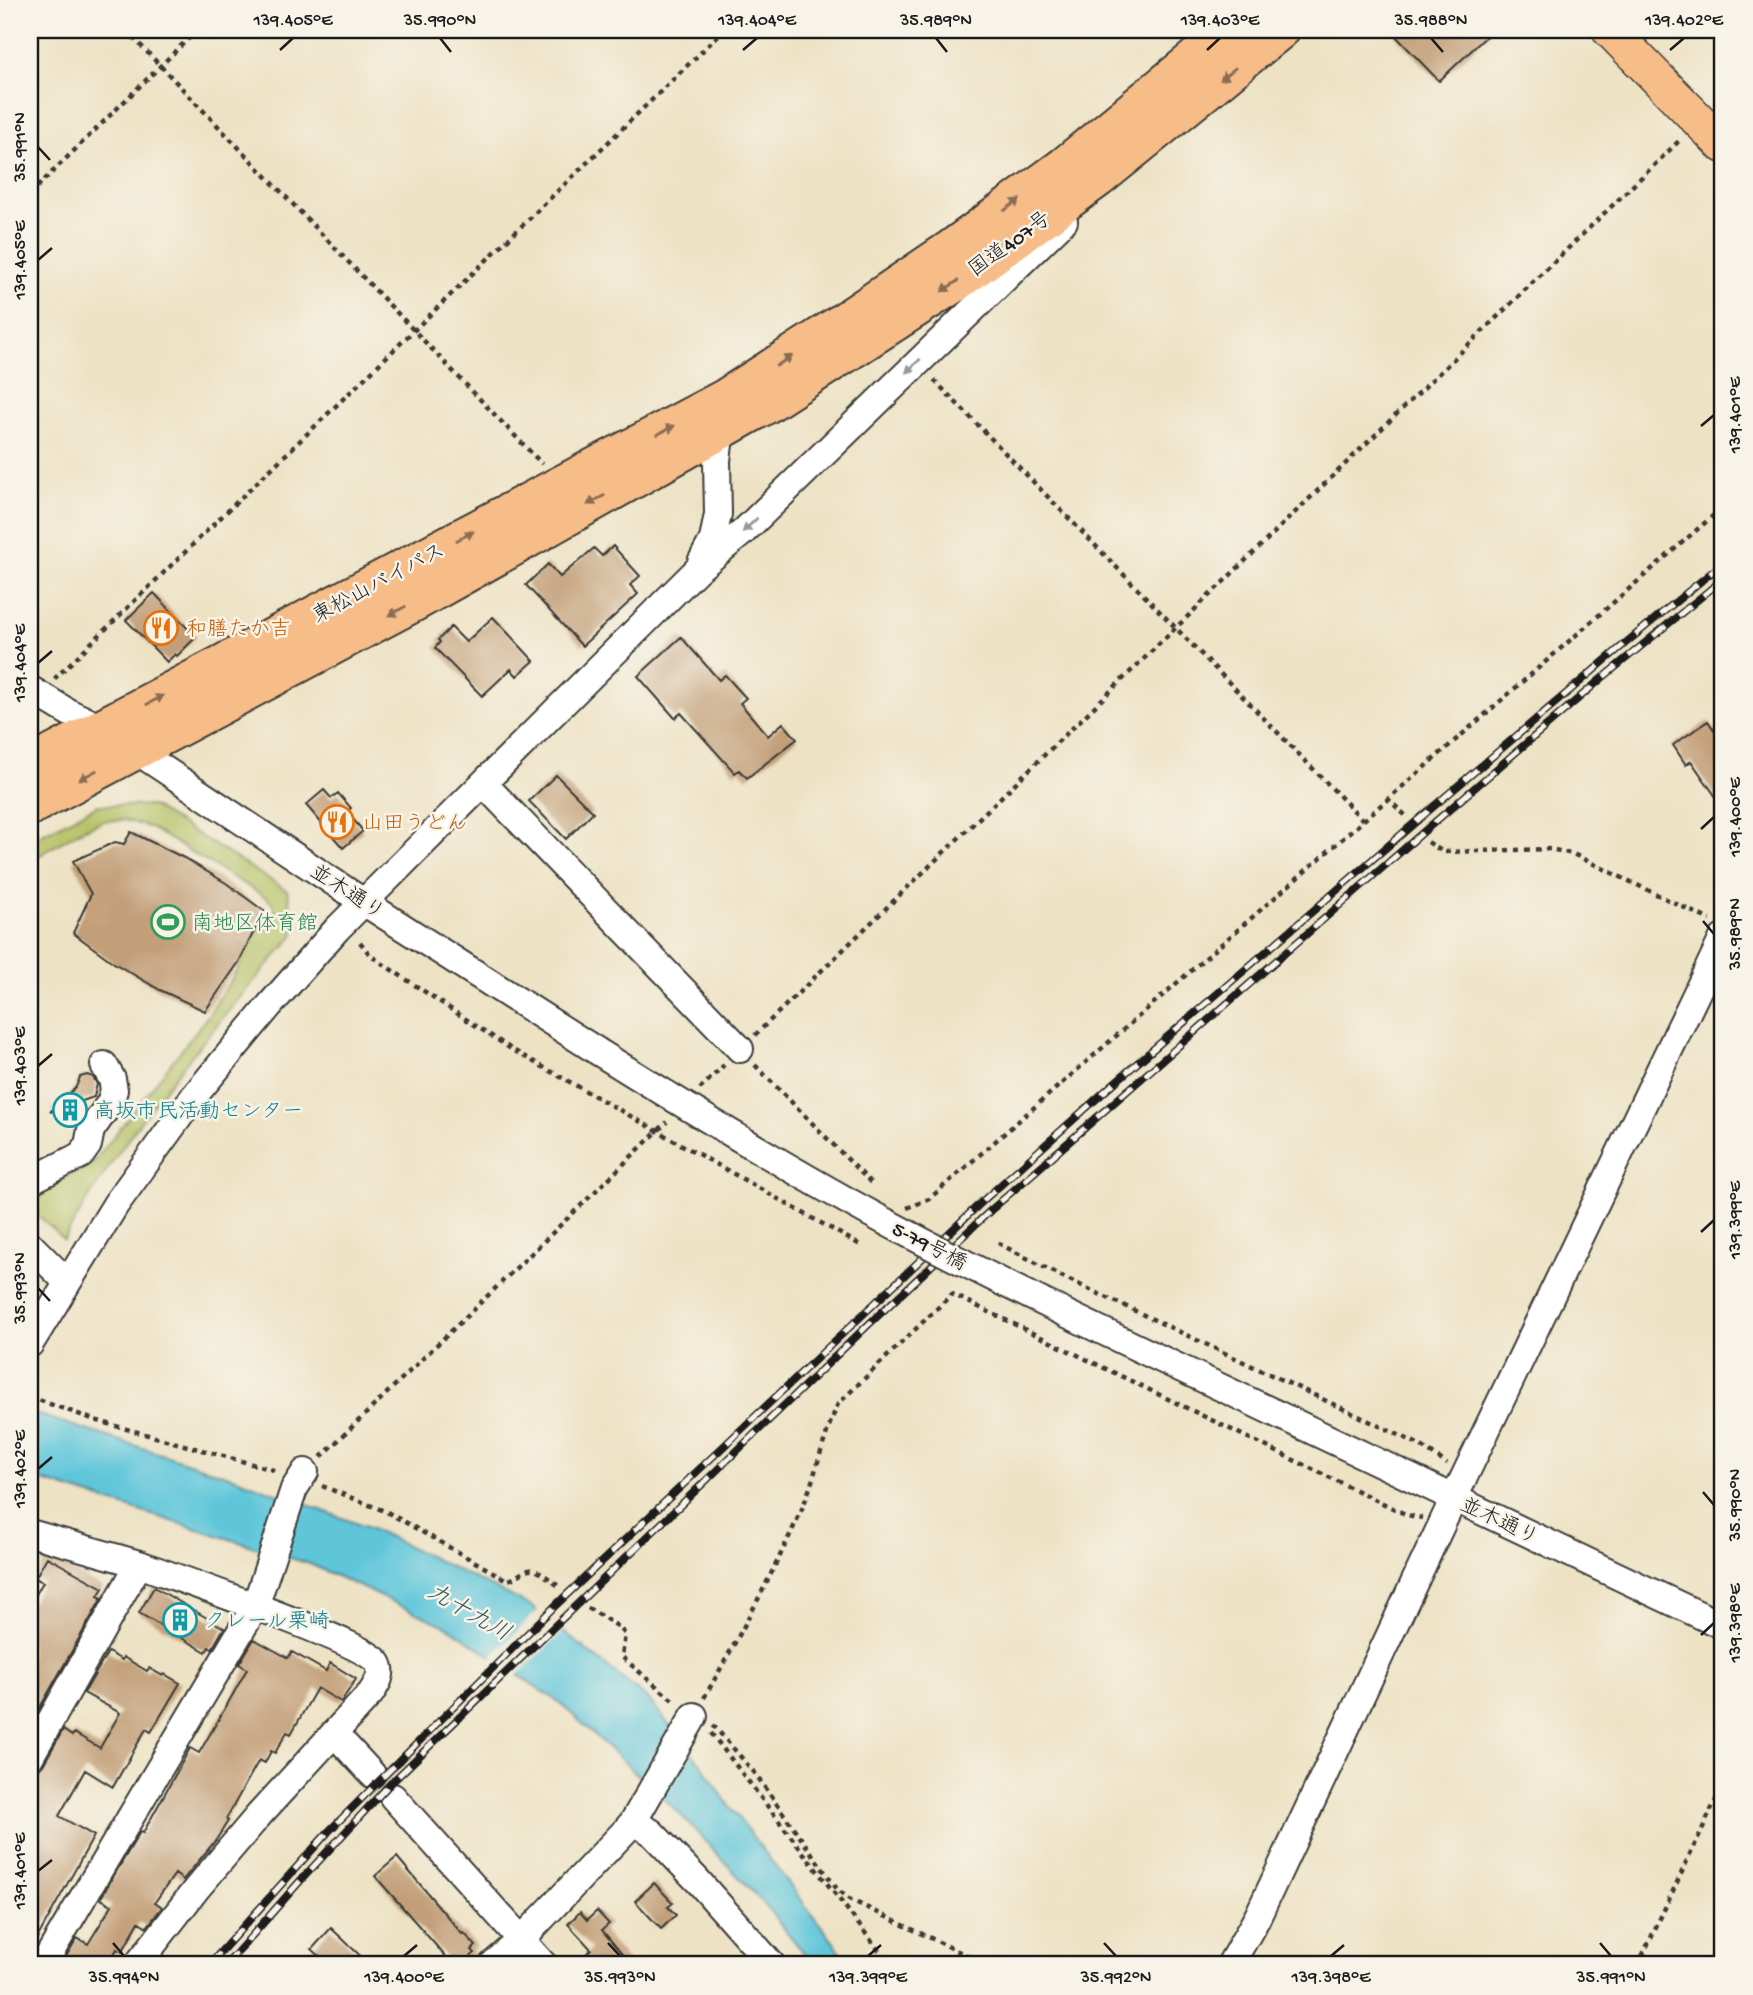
<svg xmlns="http://www.w3.org/2000/svg" width="1753" height="1995" font-family="'Gochi Hand','Klee One',sans-serif">
<style>
.green{fill:#b3bf61;stroke:#686e3e;stroke-width:2}
.water{fill:#5ec6da;stroke:#3d717b;stroke-width:2}
.pier{fill:#ede2c4}
.building{fill:#c29f78}
.lines{fill:none;stroke-linecap:round;stroke-linejoin:round}
.minor-casing{stroke:#3b3a35;stroke-width:30}
.major-casing{stroke:#3b3a35;stroke-width:38}
.highway-casing{stroke:#3b3a35;stroke-width:42}
.path{stroke:#3b3a35;stroke-width:4.5;stroke-dasharray:5 5;stroke-linecap:butt}
.minor{stroke:#fff;stroke-width:26}
.major{stroke:#f7bd88;stroke-width:35}
.highway{stroke:#f7bd88;stroke-width:38}
.rail-casing{stroke:#1c1c1c;stroke-width:8}
.rail{stroke:#f7f3e8;stroke-width:5;stroke-dasharray:16;stroke-linecap:butt}
.minor-bridge-casing{stroke:#3b3a35;stroke-width:30;stroke-linecap:butt}
.minor-bridge{stroke:#fff;stroke-width:26}
.oneway{fill:#8a6c52}
.oneway2{fill:#999}
.ticks{fill:none;stroke:#1c1c1c;stroke-width:2.5}
.labels{text-anchor:middle;stroke-width:5;stroke-linejoin:round;paint-order:stroke}
.street-label{font-size:21px;fill:#1c1c1c;stroke:#f7f3e8}
.food-label{font-size:21px;fill:#c56008;stroke:#f7f3e8;text-anchor:start}
.leisure-label{font-size:21px;fill:#27864d;stroke:#f7f3e8;text-anchor:start}
.culture-label{font-size:21px;fill:#0d838f;stroke:#f7f3e8;text-anchor:start}
.water-label{font-size:23px;font-style:italic;fill:#33585e;stroke:#f7f3e8}
.neatline{fill:none;stroke:#1c1c1c;stroke-width:2.5}
.ticks-label{font-size:18px;text-anchor:middle;fill:#1c1c1c}
</style>
<rect width="100%" height="100%" fill="#f7f3e8"/>
<filter id="ink" filterUnits="userSpaceOnUse"><feTurbulence type="fractalNoise" baseFrequency=".0143" numOctaves="2"/><feDisplacementMap in="SourceGraphic" scale="14" xChannelSelector="R" yChannelSelector="G"/><feConvolveMatrix kernelMatrix="1 2 1 2 8 2 1 2 1" color-interpolation-filters="sRGB"/></filter>
<filter id="wash" filterUnits="userSpaceOnUse"><feTurbulence type="fractalNoise" baseFrequency=".00686" numOctaves="4" result="noise"/><feDisplacementMap in="SourceGraphic" scale="28" xChannelSelector="R" yChannelSelector="G"/><feGaussianBlur stdDeviation="1.57" result="paint"/><feColorMatrix in="noise" values="0 0 0 0 0 0 0 0 0 0 0 0 0 0 0 0 0 1.4 0 .05"/><feComposite in="paint" operator="in"/></filter>
<g filter="url(#wash)">
<rect width="100%" height="100%" fill="#ede2c4"/>
<path class="green" d="M 98,805 L 152,806 L 288,891 L 294,935 C 211,1030 126,1128 64,1240 L 31,1209 L 55,1179 L 86,1168 L 96,1159 L 207,1017 L 235,974 L 257,930 L 268,928 L 276,912 L 273,904 L 267,898 L 149,827 L 124,820 L 103,821 L 80,831 L 30,861 L 30,840 Z"/>
<path class="water" d="M 30,1412 L 236,1478 L 379,1532 L 531,1606 L 649,1700 L 705,1769 L 727,1803 L 851,1965 L 814,1965 L 764,1904 L 679,1813 L 639,1776 L 561,1704 L 450,1628 L 310,1564 L 30,1477 Z"/>
<path class="pier" d="M 540,1608 L 566,1629 L 515,1677 L 489,1659 Z"/>
<g id="blocks">
<path class="building" d="M 1390,30 L 1493,30 L 1439,81 Z
M 613,546 L 640,576 L 630,585 L 638,594 L 582,646 L 526,585 L 548,564 L 560,577 L 594,548 L 602,556 Z
M 154,593 L 196,637 L 177,656 L 175,654 L 167,662 L 126,620 Z
M 493,617 L 534,661 L 517,676 L 511,669 L 482,696 L 435,648 L 440,642 L 438,640 L 451,627 L 466,642 Z
M 681,637 L 719,680 L 725,675 L 746,698 L 740,703 L 768,736 L 783,723 L 797,739 L 747,778 L 739,770 L 735,773 L 681,713 L 675,718 L 638,676 Z
M 1708,721 L 1723,743 L 1723,807 L 1691,761 L 1686,765 L 1673,745 Z
M 556,775 L 593,812 L 566,839 L 529,801 Z
M 324,790 L 331,798 L 338,793 L 351,808 L 347,812 L 363,831 L 343,848 L 306,805 Z
M 131,832 L 184,858 L 226,883 L 264,911 L 239,962 L 205,1011 L 160,990 L 114,963 L 73,933 L 91,894 L 73,861 L 115,842 L 124,844 Z
M 87,1075 L 93,1077 L 97,1084 L 94,1097 L 50,1112 L 76,1087 L 80,1077 Z
M 47,1557 L 103,1588 L 98,1596 L 102,1598 L 30,1725 L 30,1605 L 43,1582 L 35,1578 Z
M 154,1587 L 224,1628 L 212,1649 L 209,1647 L 206,1652 L 139,1613 Z
M 254,1639 L 288,1658 L 292,1652 L 326,1671 L 330,1663 L 356,1679 L 341,1702 L 317,1688 L 291,1734 L 287,1732 L 275,1753 L 271,1751 L 265,1763 L 259,1760 L 226,1819 L 228,1821 L 216,1840 L 183,1880 L 175,1874 L 155,1902 L 162,1907 L 147,1927 L 139,1922 L 122,1952 L 117,1949 L 108,1965 L 73,1965 L 64,1960 L 77,1938 L 88,1944 L 112,1905 L 101,1899 L 104,1892 L 140,1832 L 143,1833 L 190,1748 L 199,1753 L 227,1705 L 247,1669 L 239,1664 Z
M 108,1652 L 122,1660 L 123,1657 L 147,1671 L 149,1668 L 163,1676 L 164,1674 L 180,1683 L 151,1732 L 146,1729 L 113,1787 L 85,1770 L 59,1816 L 94,1836 L 30,1951 L 30,1773 L 37,1771 L 43,1765 L 63,1730 L 72,1736 L 74,1733 L 100,1748 L 120,1713 L 84,1693 Z
M 397,1857 L 462,1934 L 464,1933 L 476,1946 L 472,1950 L 475,1953 L 461,1965 L 453,1965 L 375,1876 Z
M 654,1883 L 673,1903 L 668,1907 L 676,1915 L 661,1929 L 635,1901 Z
M 597,1911 L 609,1924 L 602,1930 L 631,1965 L 594,1965 L 585,1955 L 591,1949 L 568,1924 L 580,1912 L 587,1920 Z
M 331,1928 L 370,1965 L 329,1965 L 312,1949 Z"/>
</g>
</g>
<g filter="url(#ink)">
<use href="#blocks" fill-opacity="0" stroke="#3b3a35" stroke-width="2"/>
<g class="lines">
<g class="minor-casing">
<path id="minor" d="M 701,562 L 713,540 L 718,514 L 717,461 L 722,419
M 30,689 L 68,712 L 102,728 L 365,903 L 597,1051
M 484,784 L 740,1049
M 30,1181 L 81,1155 L 88,1145 L 91,1130 L 110,1103 L 114,1090 L 112,1079 L 104,1065
M 30,1245 L 67,1282
M 30,1344 L 116,1204 L 195,1095 L 270,1005 L 337,929 L 697,570 L 743,532 L 1064,221
M 1277,1414 L 1723,1626
M 30,1533 L 139,1564 L 30,1757
M 334,1733 L 372,1774
M 393,1797 L 544,1965
M 633,1822 L 651,1832 L 698,1881 L 772,1965
M 43,1965 L 255,1607 L 294,1489 L 305,1472
M 137,1965 L 197,1888 L 259,1815 L 371,1693 C 377,1684 384,1673 378,1663 C 364,1642 174,1577 139,1564
M 492,1965 L 521,1940 L 624,1832 L 633,1822 L 694,1716
M 1230,1965 L 1257,1918 L 1454,1498 L 1723,938"/>
</g>
<g class="major-casing">
<path id="major" d="M 1610,30 L 1723,145"/>
</g>
<g class="highway-casing">
<path id="highway" d="M 30,766 L 726,398 L 842,323 L 950,250 L 1065,166 L 1230,30
M 30,806 L 418,600 L 765,405 L 956,282 L 1098,178 L 1280,30"/>
</g>
<path class="path" d="M 126,30 L 542,464
M 30,194 L 197,30
M 934,380 L 1363,820
M 54,679 L 724,30
M 1387,798 L 1406,816
M 1428,842 L 1443,852 L 1550,849 L 1573,854 L 1710,920
M 360,942 L 371,956 L 511,1049 L 862,1246
M 755,1035 L 1680,140
M 755,1065 L 874,1186
M 700,1089 L 724,1065
M 907,1208 L 929,1199 L 1723,507
M 998,1243 L 1061,1276 L 1420,1445 L 1447,1464
M 30,1397 L 98,1421 L 277,1471
M 321,1457 L 667,1122
M 322,1486 L 387,1512 L 507,1580 C 516,1579 522,1571 529,1570 C 539,1568 554,1583 561,1588
M 588,1608 L 619,1627 L 625,1634 L 622,1657 L 675,1702
M 704,1698 C 739,1637 772,1575 801,1511 C 816,1477 822,1439 838,1404 L 952,1294 L 1407,1515 L 1422,1518
M 713,1725 L 754,1772 L 837,1889 L 849,1899 L 987,1965
M 711,1733 L 890,1965
M 1638,1965 L 1723,1785"/>
<use href="#minor" class="minor"/>
<use href="#major" class="major"/>
<use href="#highway" class="highway"/>
<g class="rail-casing">
<path id="rail" d="M 209,1965 L 329,1831 L 557,1604 L 986,1198 L 1113,1084 L 1433,807 L 1628,641 L 1723,563
M 226,1965 L 301,1880 L 389,1785 L 868,1325 L 991,1210 L 1429,827 L 1601,679 L 1723,579"/>
</g>
<use href="#rail" class="rail"/>
<g class="minor-bridge-casing">
<path id="minor-bridge" d="M 597,1051 C 696,1113 796,1174 899,1229 C 1023,1295 1151,1354 1277,1414"/>
</g>
<use href="#minor-bridge" class="minor-bridge"/>
</g>
<defs><path id="oneway-solid" d="M-6-.8H1V-3.2L6.5 0L1 3.2V.8H-6Z" transform="scale(1.75)"/></defs>
<g class="oneway">
<use href="#oneway-solid" transform="translate(1228 74) rotate(140)"/>
<use href="#oneway-solid" transform="translate(1012 205) rotate(-36)"/>
<use href="#oneway-solid" transform="translate(950 286) rotate(147)"/>
<use href="#oneway-solid" transform="translate(784 361) rotate(-33)"/>
<use href="#oneway-solid" transform="translate(666 430) rotate(-28)"/>
<use href="#oneway-solid" transform="translate(596 500) rotate(151)"/>
<use href="#oneway-solid" transform="translate(465 536) rotate(-28)"/>
<use href="#oneway-solid" transform="translate(397 611) rotate(152)"/>
<use href="#oneway-solid" transform="translate(155 700) rotate(-28)"/>
<use href="#oneway-solid" transform="translate(88 775) rotate(152)"/>
</g>
<g class="oneway2">
<use href="#oneway-solid" transform="translate(913 366) rotate(136)"/>
<use href="#oneway-solid" transform="translate(750 525) rotate(136)"/>
</g>
</g>
<path class="ticks" d="M 440,38 L 451,52M 936,38 L 947,52M 1431,38 L 1443,52M 280,50 L 293,38M 743,50 L 757,38M 1207,50 L 1220,38M 1670,50 L 1684,38M 38,147 L 50,160M 38,260 L 52,248M 1701,426 L 1714,415M 38,663 L 52,651M 1701,829 L 1714,817M 1703,921 L 1714,934M 38,1066 L 52,1054M 1701,1232 L 1714,1220M 38,1288 L 50,1301M 38,1469 L 52,1457M 1703,1492 L 1714,1505M 1701,1635 L 1714,1623M 38,1871 L 52,1860M 113,1943 L 124,1956M 608,1943 L 620,1956M 1104,1943 L 1116,1956M 1600,1943 L 1611,1956M 404,1956 L 417,1945M 868,1956 L 881,1945M 1331,1956 L 1344,1945"/>
<defs>
<g id="restaurant-ring" transform="scale(1.75)"><circle r="9.5" fill="#f7f3e8" stroke="#e8710a" stroke-width="1.5"/><path d="M-5-6h1v4h1v-4h1v4h1v-4h1v5L-1.5 .5V6h-2V.5L-5-1ZM5-6V6H3V1.5H1.5Q1.5-4 5-6Z" fill="#e8710a"/></g>
<g id="stadium-ring" transform="scale(1.75)"><circle r="9.5" fill="#f7f3e8" stroke="#2e9e5b" stroke-width="1.5"/><path d="M0-5a6.5 5 0 1 0 0 10a6.5 5 0 1 0 0-10ZM-3.5-1.8h7v3.6h-7Z" fill="#2e9e5b"/></g>
<g id="building-ring" transform="scale(1.75)"><circle r="9.5" fill="#f7f3e8" stroke="#0f9aa8" stroke-width="1.5"/><path d="M-4-6H4V6H1V3H-1V6H-4ZM-2.5-4.3h1.7v1.8h-1.7ZM.8-4.3h1.7v1.8H.8ZM-2.5-1h1.7V.8h-1.7ZM.8-1h1.7V.8H.8Z" fill="#0f9aa8"/></g>
</defs>
<g fill-rule="evenodd">
<use href="#restaurant-ring" x="161" y="628"/>
<use href="#restaurant-ring" x="337" y="822"/>
<use href="#stadium-ring" x="168" y="922"/>
<use href="#building-ring" x="70" y="1110"/>
<use href="#building-ring" x="180" y="1620"/>
</g>
<g class="labels">
<g class="street-label">
<text transform="translate(1009 243) rotate(-36)" y="7">国道407号</text>
<text transform="translate(378 582) rotate(-28)" y="7">東松山バイパス</text>
<text transform="translate(348 891) rotate(33)" y="7">並木通り</text>
<text transform="translate(930 1245) rotate(28)" y="7">5-79号橋</text>
<text transform="translate(1500 1520) rotate(25)" y="7">並木通り</text>
</g>
<g class="food-label">
<text x="186" y="635">和膳たか吉</text>
<text x="362" y="829">山田うどん</text>
</g>
<g class="leisure-label">
<text x="192" y="929">南地区体育館</text>
</g>
<g class="culture-label">
<text x="94" y="1117">高坂市民活動センター</text>
<text x="204" y="1627">クレール栗崎</text>
</g>
<g class="water-label">
<text transform="translate(470 1611) rotate(30)" y="8">九十九川</text>
</g>
</g>
<rect width="1753" height="1995" fill="none" stroke="#f7f3e8" stroke-width="77"/>
<rect x="38" y="38" width="1676" height="1918" class="neatline"/>
<g class="ticks-label">
<text x="293" y="25">139.405°E</text>
<text x="440" y="25">35.990°N</text>
<text x="757" y="25">139.404°E</text>
<text x="936" y="25">35.989°N</text>
<text x="1220" y="25">139.403°E</text>
<text x="1431" y="25">35.988°N</text>
<text x="1684" y="25">139.402°E</text>
<text transform="translate(19 147) rotate(-90)" y="6">35.991°N</text>
<text transform="translate(19 260) rotate(-90)" y="6">139.405°E</text>
<text transform="translate(1734 415) rotate(-90)" y="6">139.401°E</text>
<text transform="translate(19 663) rotate(-90)" y="6">139.404°E</text>
<text transform="translate(1734 817) rotate(-90)" y="6">139.400°E</text>
<text transform="translate(1734 934) rotate(-90)" y="6">35.989°N</text>
<text transform="translate(19 1066) rotate(-90)" y="6">139.403°E</text>
<text transform="translate(1734 1220) rotate(-90)" y="6">139.399°E</text>
<text transform="translate(19 1288) rotate(-90)" y="6">35.993°N</text>
<text transform="translate(19 1469) rotate(-90)" y="6">139.402°E</text>
<text transform="translate(1734 1505) rotate(-90)" y="6">35.990°N</text>
<text transform="translate(1734 1623) rotate(-90)" y="6">139.398°E</text>
<text transform="translate(19 1871) rotate(-90)" y="6">139.401°E</text>
<text x="124" y="1982">35.994°N</text>
<text x="404" y="1982">139.400°E</text>
<text x="620" y="1982">35.993°N</text>
<text x="868" y="1982">139.399°E</text>
<text x="1116" y="1982">35.992°N</text>
<text x="1331" y="1982">139.398°E</text>
<text x="1611" y="1982">35.991°N</text>
</g>
</svg>
